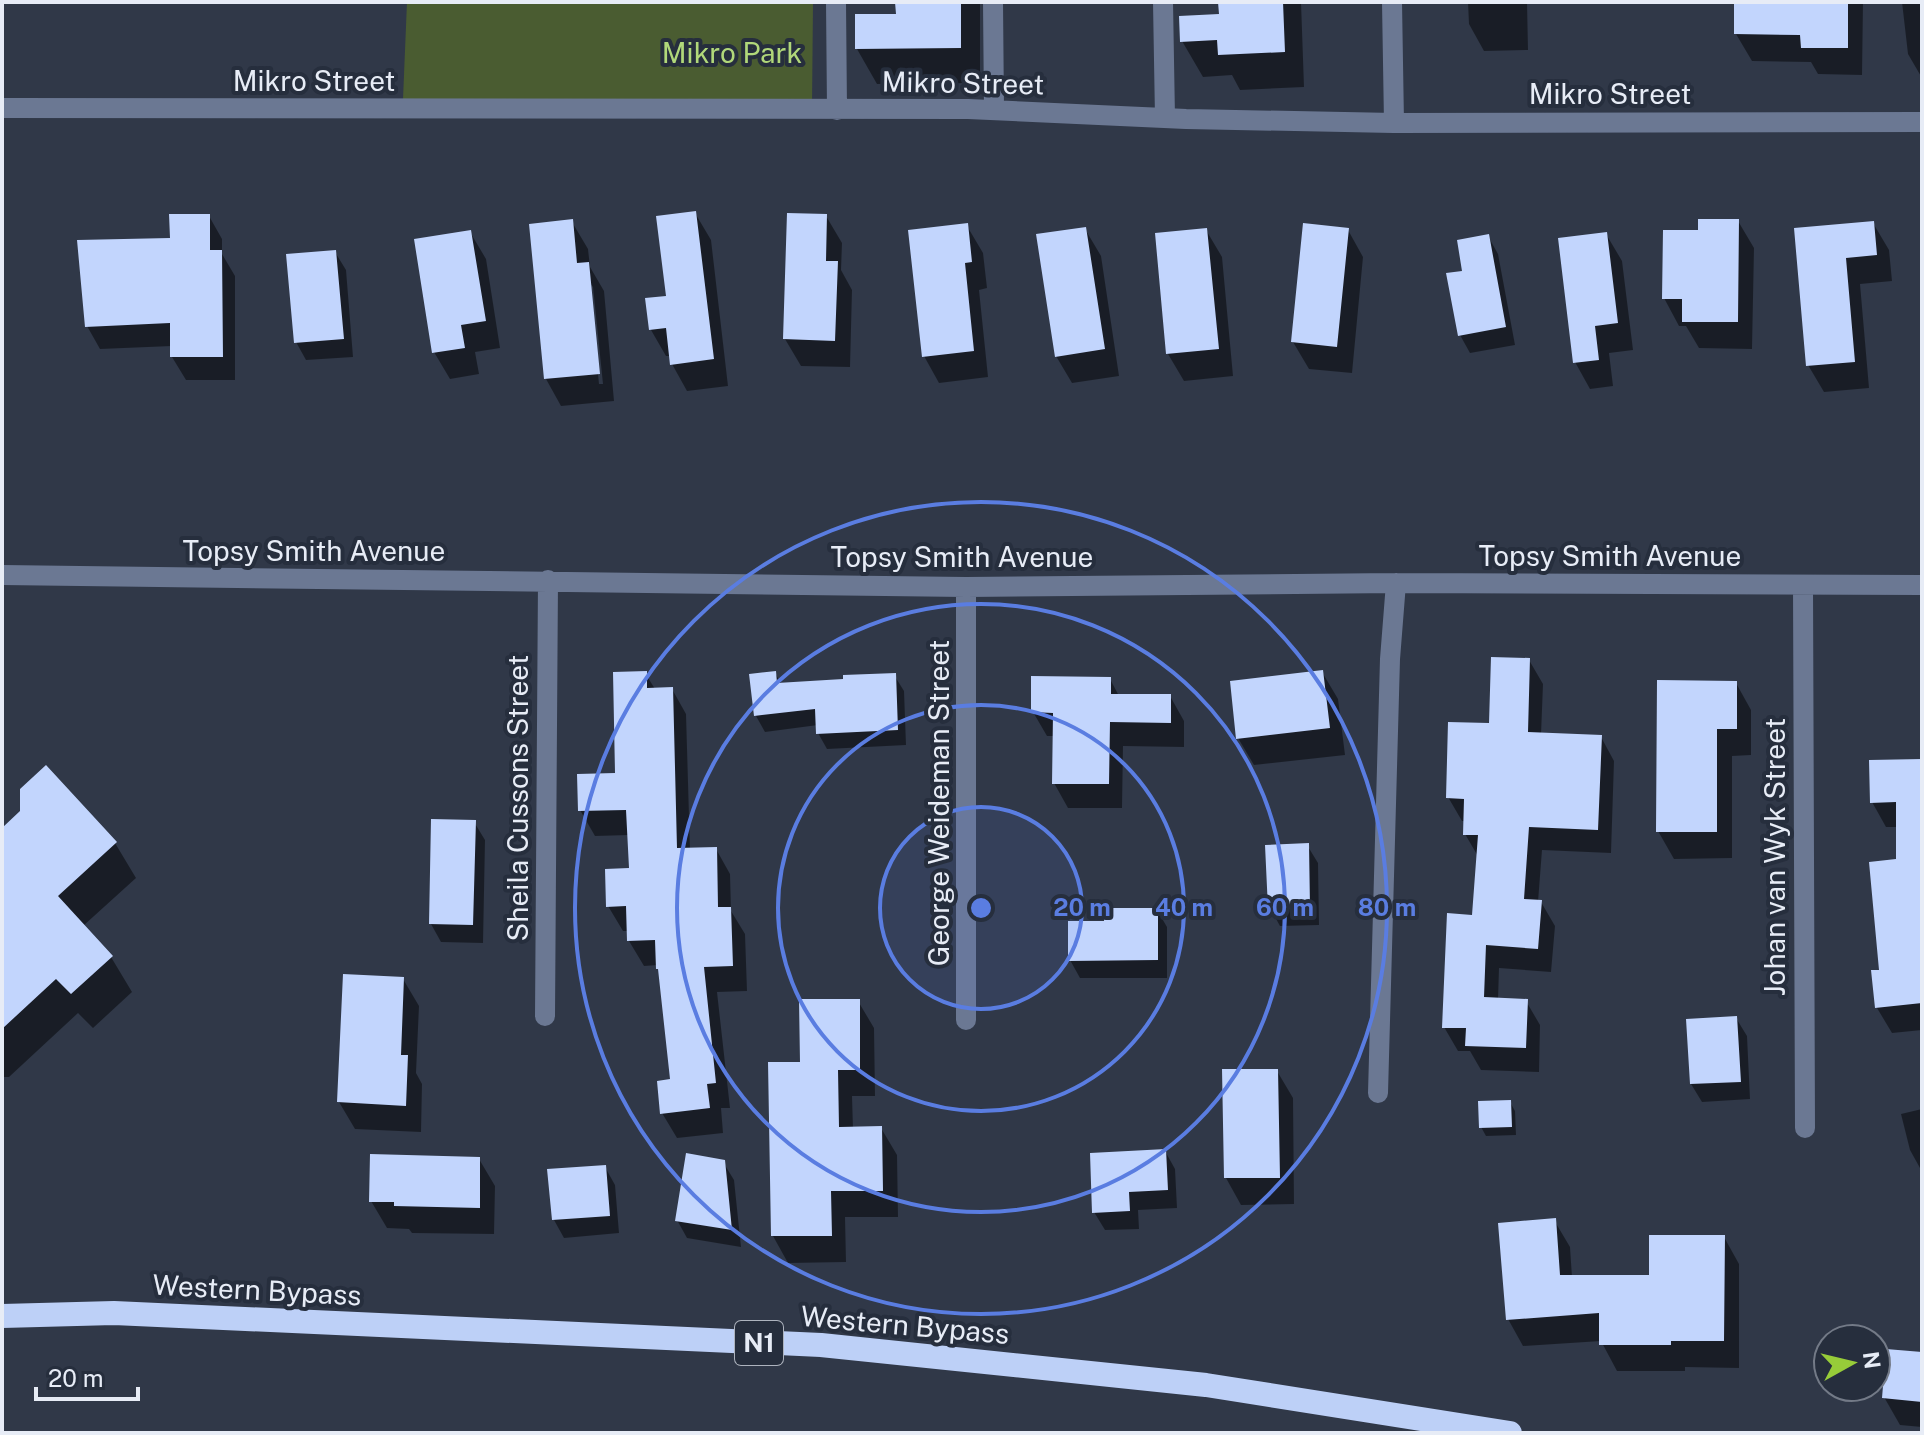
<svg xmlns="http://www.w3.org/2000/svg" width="1924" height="1435" font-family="'Public Sans',sans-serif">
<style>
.green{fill:#4a5c31}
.shadow{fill:#0007;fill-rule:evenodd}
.building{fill:#c2d5fd}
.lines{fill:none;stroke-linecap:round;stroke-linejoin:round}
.minor{stroke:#6b7893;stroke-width:20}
.highway{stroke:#bdd0f7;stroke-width:24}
.ring{fill:none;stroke:#5a7de1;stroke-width:4}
.labels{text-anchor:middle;stroke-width:8;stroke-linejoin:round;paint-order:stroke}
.shield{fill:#262e3d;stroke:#adb3be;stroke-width:2}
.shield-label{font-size:26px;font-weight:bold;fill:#e7ecf6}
.park-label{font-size:28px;fill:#b1d87a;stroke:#262e3d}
.street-label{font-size:28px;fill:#e7ecf6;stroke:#262e3d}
.centre{fill:#5a7de1;stroke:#262e3d;stroke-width:4}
.ring-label{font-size:24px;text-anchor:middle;font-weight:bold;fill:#5a7de1;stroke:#262e3d;stroke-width:8;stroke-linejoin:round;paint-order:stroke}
</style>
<rect width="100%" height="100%" fill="#303848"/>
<path class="green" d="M 407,2 L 813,2 L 812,105 L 403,99 Z"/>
<path class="shadow" d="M 897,2 L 980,2 L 980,83 L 877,84 L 857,49 L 898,16 Z
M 1220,2 L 1301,2 L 1304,87 L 1240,90 L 1232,75 L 1203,77 L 1182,41 L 1221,16 Z
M 1468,2 L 1527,2 L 1528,50 L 1484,51 L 1469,24 Z
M 1736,2 L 1863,2 L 1862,75 L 1818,74 L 1811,62 L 1752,61 L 1736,34 Z
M 1902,2 L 1922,2 L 1922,78 L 1908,54 Z
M 695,213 L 711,240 L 728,386 L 687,391 L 672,364 L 671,356 L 666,356 L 651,330 L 668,298 Z
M 209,216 L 222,239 L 222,254 L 235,276 L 235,380 L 186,380 L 172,357 L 172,346 L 100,349 L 87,326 L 172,240 Z
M 826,216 L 842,243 L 841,270 L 852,290 L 850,367 L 801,366 L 785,339 Z
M 1738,221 L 1754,248 L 1752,349 L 1699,348 L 1686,326 L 1679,326 L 1664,298 Z
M 572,222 L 588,249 L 590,267 L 604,291 L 614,401 L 561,406 L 546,379 ZM 589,282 L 593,287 L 603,384 L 599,384 Z
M 1873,223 L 1889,250 L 1892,281 L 1860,284 L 1869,388 L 1824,392 L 1808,365 L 1796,229 Z
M 967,226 L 983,253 L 987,288 L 979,290 L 988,377 L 939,383 L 924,356 Z
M 1085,229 L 1101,256 L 1119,376 L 1072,383 L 1056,356 Z
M 1206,230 L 1222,257 L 1233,376 L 1184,381 L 1168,354 Z
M 1348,230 L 1363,257 L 1352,373 L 1309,369 L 1293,342 Z
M 470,232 L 486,259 L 500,348 L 475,352 L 479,374 L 450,379 L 434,352 Z
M 1606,234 L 1622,261 L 1633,350 L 1609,353 L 1613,386 L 1590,389 L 1575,362 Z
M 1488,236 L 1498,254 L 1515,345 L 1470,353 L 1460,335 Z
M 335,252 L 346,270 L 353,357 L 306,360 L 296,342 Z
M 1529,660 L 1543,684 L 1541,735 L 1601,737 L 1614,761 L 1611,853 L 1542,850 L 1538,902 L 1541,902 L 1555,926 L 1551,972 L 1499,968 L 1498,1000 L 1526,1001 L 1540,1025 L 1539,1072 L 1481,1070 L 1470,1051 L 1458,1051 L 1444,1027 L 1474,917 L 1479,858 L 1465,834 L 1465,821 L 1462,821 L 1448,797 Z
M 1322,672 L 1338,699 L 1345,755 L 1254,765 L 1238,738 Z
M 645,673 L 655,689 L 672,689 L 686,714 L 690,850 L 716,849 L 730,874 L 731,911 L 745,934 L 747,991 L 717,992 L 730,1108 L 721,1108 L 723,1133 L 677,1138 L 662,1113 L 673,1081 L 658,965 L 644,966 L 629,941 L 629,931 L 623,931 L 608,906 L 631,870 L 629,835 L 595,836 L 580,810 L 617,775 Z
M 775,673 L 782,685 L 894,675 L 904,691 L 906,745 L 827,749 L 818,733 L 818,725 L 765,732 L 756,716 Z
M 1110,679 L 1119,696 L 1170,696 L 1184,721 L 1184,747 L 1123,746 L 1122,808 L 1068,808 L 1054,783 L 1055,736 L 1047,736 L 1033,712 Z
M 1736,683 L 1751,710 L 1751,755 L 1732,756 L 1732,858 L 1674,859 L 1658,831 Z
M 1922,761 L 1922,1030 L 1892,1033 L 1877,1008 L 1898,861 L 1898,827 L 1886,827 L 1872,802 Z
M 474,822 L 485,840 L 483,943 L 441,942 L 431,924 Z
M 2,831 L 115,843 L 136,878 L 83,926 L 111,957 L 132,992 L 93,1028 L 78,1013 L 9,1077 L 2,1077 Z
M 1307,845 L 1318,863 L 1319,925 L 1280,926 L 1270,908 Z
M 1157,910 L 1167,927 L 1167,978 L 1080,978 L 1070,960 L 1106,923 Z
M 403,979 L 419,1006 L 416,1073 L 422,1084 L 421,1132 L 355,1129 L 339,1102 Z
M 858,1001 L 874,1028 L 875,1096 L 852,1096 L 853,1129 L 881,1128 L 897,1155 L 898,1217 L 845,1217 L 846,1262 L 788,1263 L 773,1236 L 802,1064 Z
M 1736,1018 L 1747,1036 L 1750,1099 L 1702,1102 L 1691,1084 Z
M 1277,1071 L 1293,1098 L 1294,1204 L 1241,1205 L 1226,1178 Z
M 1510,1102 L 1515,1111 L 1516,1135 L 1486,1136 L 1481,1127 Z
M 1922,1109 L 1922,1167 L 1920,1168 L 1910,1150 L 1901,1114 Z
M 1165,1151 L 1175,1169 L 1177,1208 L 1138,1210 L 1139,1229 L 1105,1230 L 1094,1212 Z
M 479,1159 L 495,1186 L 494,1234 L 412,1233 L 409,1229 L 387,1228 L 371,1201 Z
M 723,1162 L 734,1180 L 741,1247 L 687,1238 L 677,1220 Z
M 605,1167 L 615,1185 L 619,1233 L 564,1238 L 554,1220 Z
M 1554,1220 L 1570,1247 L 1572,1277 L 1651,1277 L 1724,1237 L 1739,1264 L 1739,1368 L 1685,1367 L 1685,1371 L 1617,1371 L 1601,1341 L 1523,1346 L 1508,1319 Z
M 1922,1353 L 1922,1427 L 1900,1425 L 1884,1397 Z"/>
<path class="building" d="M 895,2 L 961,2 L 961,48 L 855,49 L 855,14 L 896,14 Z
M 1218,2 L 1283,2 L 1285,52 L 1218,55 L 1217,40 L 1180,42 L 1179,16 L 1219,14 Z
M 1734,2 L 1848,2 L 1848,48 L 1801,48 L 1800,35 L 1734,34 Z
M 696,211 L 714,359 L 670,365 L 666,328 L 649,330 L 645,298 L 666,296 L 656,216 Z
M 787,213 L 827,214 L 826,261 L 838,261 L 835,341 L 783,339 Z
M 169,214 L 210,214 L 210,250 L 222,250 L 223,357 L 170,357 L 170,323 L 85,327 L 77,240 L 170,238 Z
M 573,219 L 577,263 L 589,262 L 600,374 L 544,379 L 529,224 Z
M 1698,219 L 1739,219 L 1738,322 L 1682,322 L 1682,299 L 1662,299 L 1663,230 L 1698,230 Z
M 1874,221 L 1877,255 L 1846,258 L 1855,362 L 1806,366 L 1794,228 Z
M 968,223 L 972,262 L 965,263 L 974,351 L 922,357 L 908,230 Z
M 1303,223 L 1349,228 L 1337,347 L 1291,342 Z
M 1086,227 L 1105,349 L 1055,357 L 1036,234 Z
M 1207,228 L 1219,349 L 1166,354 L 1155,233 Z
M 471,230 L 486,321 L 461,325 L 465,348 L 432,353 L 414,239 Z
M 1607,232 L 1618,323 L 1595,326 L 1599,360 L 1573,363 L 1558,238 Z
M 1489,234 L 1506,327 L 1458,336 L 1446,273 L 1462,271 L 1457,240 Z
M 336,250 L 344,339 L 294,343 L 286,254 Z
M 1491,657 L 1530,658 L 1528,732 L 1602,735 L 1598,830 L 1529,827 L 1524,899 L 1542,900 L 1538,949 L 1486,945 L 1484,997 L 1528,999 L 1526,1048 L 1465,1046 L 1466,1028 L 1442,1028 L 1447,913 L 1472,915 L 1478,835 L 1463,835 L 1464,799 L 1446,798 L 1448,722 L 1489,723 Z
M 1323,670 L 1330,728 L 1236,739 L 1230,681 Z
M 647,671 L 647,688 L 673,687 L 677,848 L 717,847 L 718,907 L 731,907 L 733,966 L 704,967 L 716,1083 L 707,1084 L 710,1108 L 660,1114 L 657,1081 L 670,1079 L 658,969 L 656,969 L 655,940 L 627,941 L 626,906 L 606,907 L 605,869 L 629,868 L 626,810 L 578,811 L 577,774 L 615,773 L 613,672 Z
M 776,671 L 777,683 L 843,679 L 843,675 L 896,673 L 898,730 L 816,734 L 815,709 L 754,716 L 749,674 Z
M 1031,676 L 1111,677 L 1111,694 L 1171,694 L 1171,723 L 1110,722 L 1109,784 L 1052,784 L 1053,713 L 1031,712 Z
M 1657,680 L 1737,681 L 1737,729 L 1717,729 L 1717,832 L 1656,832 Z
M 1922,759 L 1922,1003 L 1875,1008 L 1871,970 L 1879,970 L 1869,862 L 1896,859 L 1896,802 L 1870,803 L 1869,760 Z
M 46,765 L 117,842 L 58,896 L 113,956 L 71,994 L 56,979 L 2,1029 L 2,828 L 20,811 L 20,789 Z
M 431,819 L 476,820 L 473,925 L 429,924 Z
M 1309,843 L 1310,908 L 1268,909 L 1265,845 Z
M 1105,908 L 1158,908 L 1158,960 L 1068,961 L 1068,921 L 1104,921 Z
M 343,974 L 404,977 L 401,1055 L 408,1055 L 406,1106 L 337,1102 Z
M 799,999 L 860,999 L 860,1070 L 838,1070 L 839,1127 L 882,1126 L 883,1191 L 831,1191 L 832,1236 L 771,1236 L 768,1062 L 800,1062 Z
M 1737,1016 L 1741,1082 L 1690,1084 L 1686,1019 Z
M 1222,1069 L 1278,1069 L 1280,1178 L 1224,1178 Z
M 1511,1100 L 1512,1127 L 1479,1128 L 1478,1101 Z
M 1166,1149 L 1168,1190 L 1129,1192 L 1130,1211 L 1092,1213 L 1090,1153 Z
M 686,1153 L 725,1160 L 732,1230 L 675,1221 Z
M 370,1154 L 480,1157 L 480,1208 L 394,1206 L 394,1202 L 369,1202 Z
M 606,1165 L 610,1216 L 552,1220 L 547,1169 Z
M 1556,1218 L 1560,1275 L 1649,1275 L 1649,1235 L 1725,1235 L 1724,1341 L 1671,1341 L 1671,1345 L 1599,1345 L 1599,1313 L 1506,1320 L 1498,1223 Z
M 1886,1349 L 1922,1352 L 1922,1402 L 1882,1398 Z"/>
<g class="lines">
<path class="minor" d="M 836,2 L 837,110
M 993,2 L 994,110
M 1163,2 L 1165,118
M 1392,2 L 1394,123
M 2,108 L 968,109 L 1186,119 L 1394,123 L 1922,122
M 2,575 L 966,587 L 1396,583 L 1922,585
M 1803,586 L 1805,1128
M 545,1016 L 548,580
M 966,1020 L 966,587
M 1378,1093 L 1390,659 L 1396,583"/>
<path class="highway" d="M 2,1316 L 114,1313 L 821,1345 L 1206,1385 L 1510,1433"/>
</g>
<circle cx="981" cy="908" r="101" fill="#5a7de1" fill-opacity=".12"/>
<g class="ring">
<circle cx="981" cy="908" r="101"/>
<circle cx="981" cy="908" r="203"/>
<circle cx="981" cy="908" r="304"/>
<circle cx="981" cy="908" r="406"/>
</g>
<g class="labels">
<rect class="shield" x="735" y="1321" width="48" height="44" rx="6"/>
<g class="shield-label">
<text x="759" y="1352">N1</text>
</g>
<g class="park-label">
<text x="732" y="63">Mikro Park</text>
</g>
<g class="street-label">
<text x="314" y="91">Mikro Street</text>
<text transform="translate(963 83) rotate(1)" y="10">Mikro Street</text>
<text x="1610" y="104">Mikro Street</text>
<text x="314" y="561">Topsy Smith Avenue</text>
<text x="1610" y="566">Topsy Smith Avenue</text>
<text x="962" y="567">Topsy Smith Avenue</text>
<text transform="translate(518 798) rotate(-90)" y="10">Sheila Cussons Street</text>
<text transform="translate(939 803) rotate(-90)" y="10">George Weideman Street</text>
<text transform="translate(1775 857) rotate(-90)" y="10">Johan van Wyk Street</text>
<text transform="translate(257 1290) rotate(3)" y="10">Western Bypass</text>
<text transform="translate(905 1325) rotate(5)" y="10">Western Bypass</text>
</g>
</g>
<circle cx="981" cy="908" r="12" class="centre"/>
<g class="ring-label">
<text x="1082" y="916">20 m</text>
<text x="1184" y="916">40 m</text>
<text x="1285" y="916">60 m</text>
<text x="1387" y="916">80 m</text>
</g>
<rect width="1924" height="1435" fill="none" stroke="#e7ecf6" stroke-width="8"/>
<g transform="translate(1852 1363) rotate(82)"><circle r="38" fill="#262e3d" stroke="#737a87" stroke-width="2"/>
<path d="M0-6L14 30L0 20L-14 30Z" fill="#97cc39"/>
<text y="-12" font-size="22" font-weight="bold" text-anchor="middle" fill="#e7ecf6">N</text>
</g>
<path d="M36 1387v12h102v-12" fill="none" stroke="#e7ecf6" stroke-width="4"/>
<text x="48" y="1387" font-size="24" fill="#e7ecf6" stroke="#262e3d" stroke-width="6" paint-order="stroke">20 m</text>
</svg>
